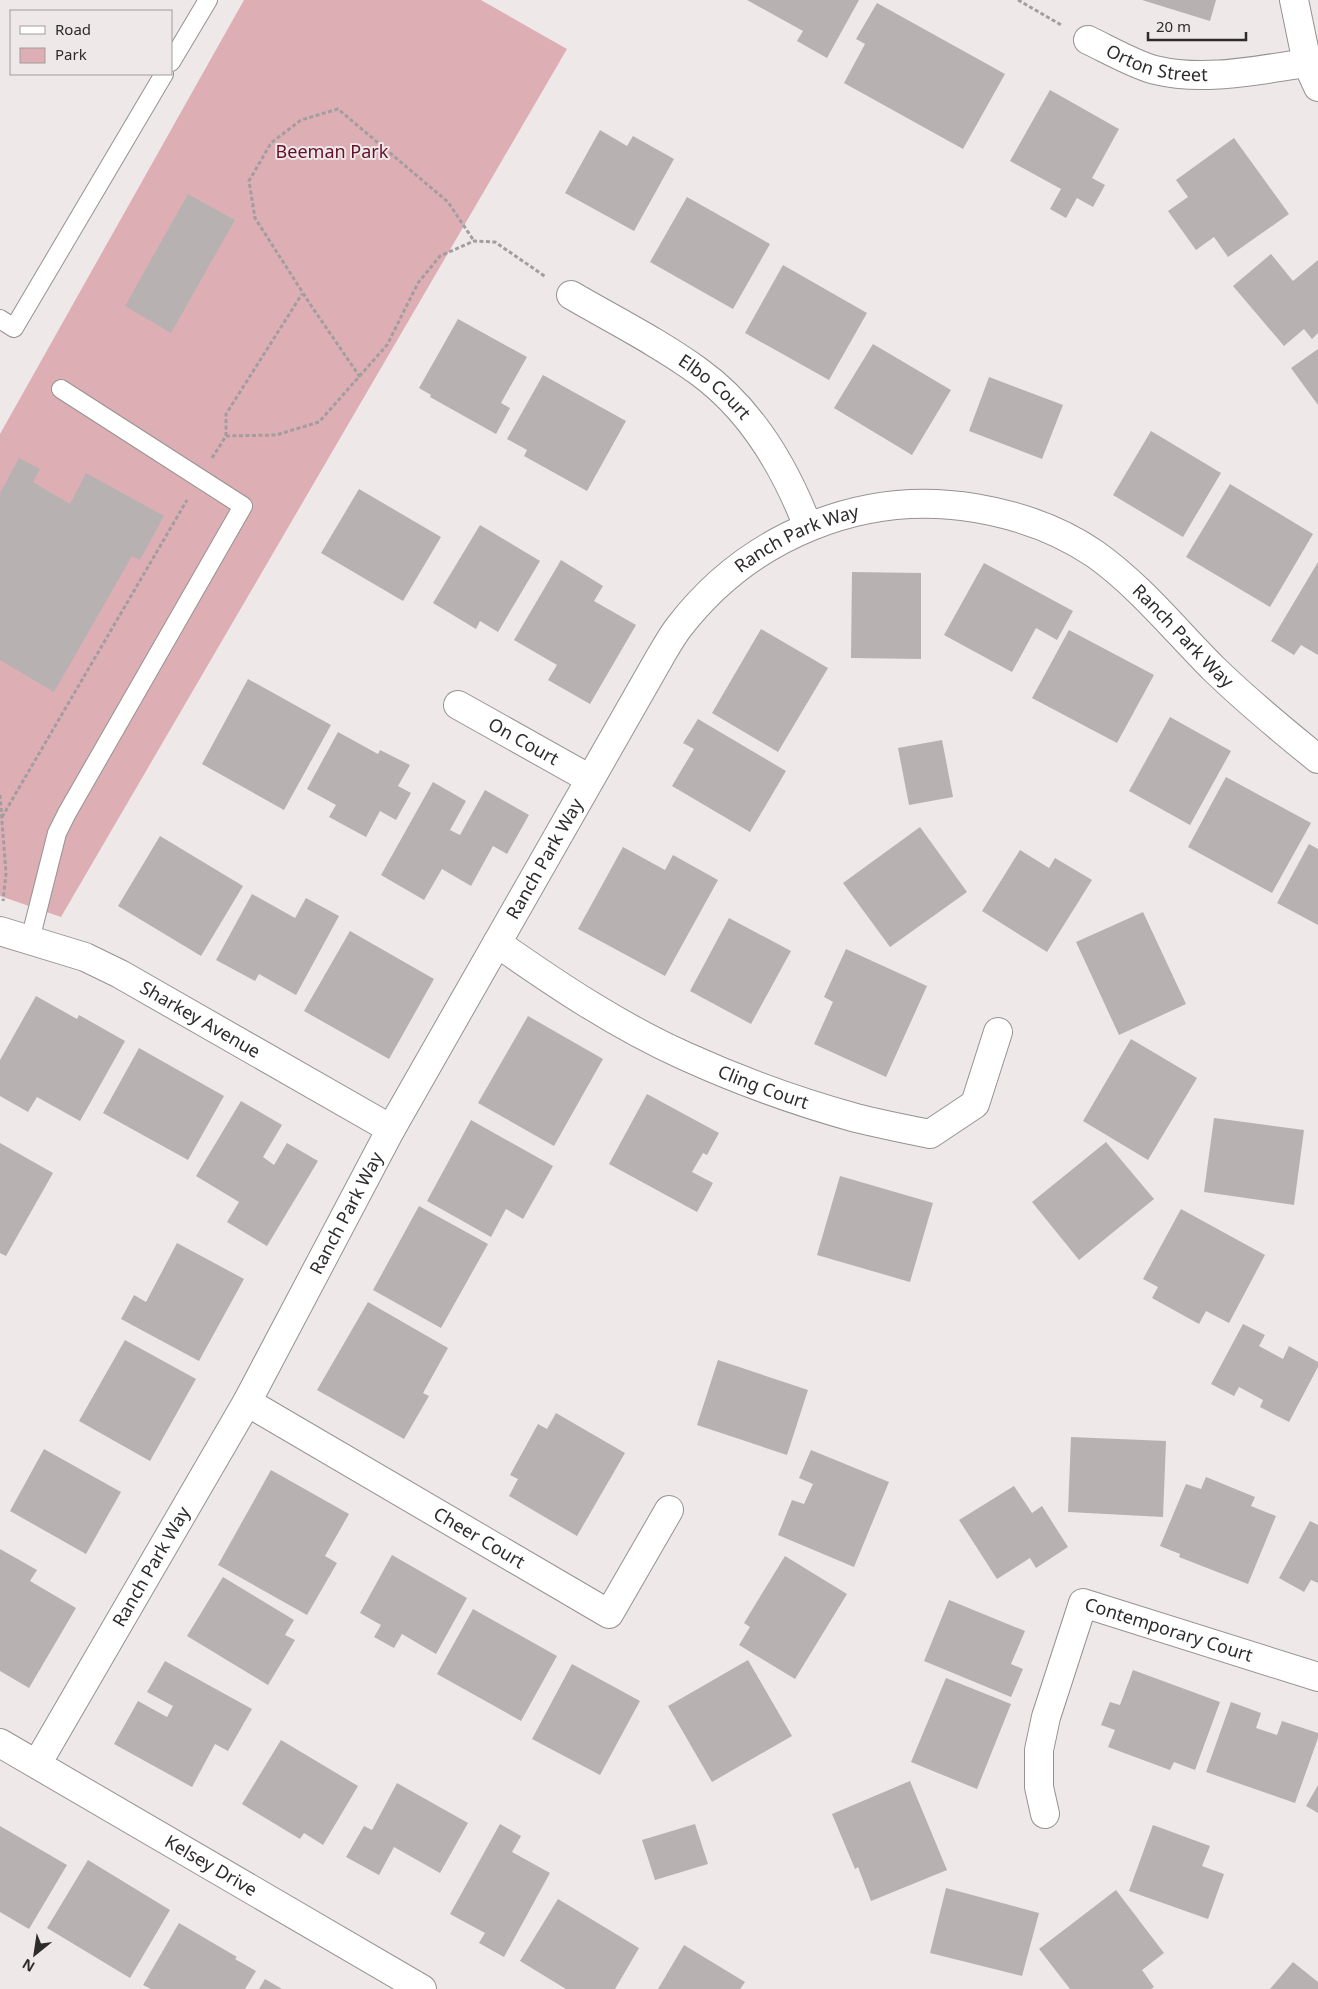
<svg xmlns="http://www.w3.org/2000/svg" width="1318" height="1989" font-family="'Noto Sans',sans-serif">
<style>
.green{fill:#ddafb5}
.building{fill:#b7b1b2}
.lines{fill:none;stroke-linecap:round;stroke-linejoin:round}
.lane-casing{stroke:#979192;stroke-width:20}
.street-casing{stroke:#979192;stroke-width:30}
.path{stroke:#a39d9e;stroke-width:3;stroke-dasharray:4 2.5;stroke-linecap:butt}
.lane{stroke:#fff;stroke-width:18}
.street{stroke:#fff;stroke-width:28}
.labels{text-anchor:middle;stroke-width:4;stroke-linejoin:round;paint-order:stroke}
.street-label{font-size:18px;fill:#2e2b2c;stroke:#efe8e9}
.park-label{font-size:18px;fill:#650f29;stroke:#efe8e9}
</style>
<rect width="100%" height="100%" fill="#efe8e9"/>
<path class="green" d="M 244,0 L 481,0 L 567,49 L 61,917 L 0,896 L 0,434 Z"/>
<path class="building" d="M 747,0 L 859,0 L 827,58 L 797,41 L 803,31 Z
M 1142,0 L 1216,0 L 1210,21 Z
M 877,3 L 1005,74 L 963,149 L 844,83 L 865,44 L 856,39 Z
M 1050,90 L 1119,129 L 1092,178 L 1105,185 L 1093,207 L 1077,198 L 1066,218 L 1050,209 L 1061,189 L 1010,161 Z
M 600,130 L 627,146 L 633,136 L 674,159 L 634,231 L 565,193 Z
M 1234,138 L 1289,214 L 1228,257 L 1214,237 L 1196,250 L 1168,211 L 1188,197 L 1176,180 Z
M 188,194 L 235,220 L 171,333 L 125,306 Z
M 687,197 L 770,244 L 733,309 L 650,262 Z
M 1271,254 L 1293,281 L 1318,260 L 1318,333 L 1312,339 L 1304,329 L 1284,346 L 1233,286 Z
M 783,265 L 867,313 L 829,380 L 745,333 Z
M 458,319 L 527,357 L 501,403 L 510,408 L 496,434 L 430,397 L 431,395 L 419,388 Z
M 873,344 L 951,390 L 912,455 L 834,408 Z
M 1318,349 L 1318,405 L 1291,368 Z
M 543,375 L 626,421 L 587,491 L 524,456 L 527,450 L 507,439 Z
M 989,377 L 1063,405 L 1042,459 L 969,431 Z
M 1151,431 L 1221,473 L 1183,537 L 1113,495 Z
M 19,458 L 40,469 L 33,482 L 70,504 L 86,473 L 164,516 L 140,560 L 132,556 L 54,692 L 0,660 L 0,493 Z
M 1230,484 L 1313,534 L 1270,607 L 1186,557 Z
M 359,489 L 441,537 L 403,601 L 321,553 Z
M 480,525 L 540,561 L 498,632 L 480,621 L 476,629 L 433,603 Z
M 561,560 L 603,586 L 594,601 L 636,625 L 590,704 L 548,680 L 557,665 L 514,640 Z
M 1318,562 L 1318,655 L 1301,645 L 1294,655 L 1271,641 Z
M 984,563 L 1073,611 L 1057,640 L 1036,628 L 1012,672 L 944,635 Z
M 852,572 L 921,573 L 921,659 L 851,658 Z
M 761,629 L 828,668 L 778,752 L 712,713 Z
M 1069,630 L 1154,675 L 1117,743 L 1032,698 Z
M 248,679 L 331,725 L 284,810 L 202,764 Z
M 1170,717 L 1231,751 L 1190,825 L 1129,791 Z
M 698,719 L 786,771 L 750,832 L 672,786 L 694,749 L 683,743 Z
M 338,732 L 378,754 L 380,750 L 410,765 L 398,786 L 411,793 L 396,820 L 380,811 L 366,837 L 329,817 L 336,805 L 307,789 Z
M 942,740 L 953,797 L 909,805 L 898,748 Z
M 1226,777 L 1311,823 L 1272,893 L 1188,847 Z
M 433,782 L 466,801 L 450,830 L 460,835 L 485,790 L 529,815 L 507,854 L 493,846 L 471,886 L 442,869 L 424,900 L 381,875 Z
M 920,827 L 967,892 L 890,947 L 843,883 Z
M 160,836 L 243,886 L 201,956 L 118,906 Z
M 1309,844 L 1318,849 L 1318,925 L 1277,903 Z
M 623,847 L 665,870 L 673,855 L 718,880 L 665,976 L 578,929 Z
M 1020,850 L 1049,868 L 1055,858 L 1092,880 L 1047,952 L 982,911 Z
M 252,894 L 295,918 L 306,898 L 339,916 L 296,995 L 259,974 L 255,981 L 216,960 Z
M 1143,912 L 1186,1004 L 1119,1035 L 1076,942 Z
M 729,918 L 791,951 L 751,1024 L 690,991 Z
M 350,931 L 434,979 L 389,1059 L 304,1011 Z
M 846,949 L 927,986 L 886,1077 L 814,1044 L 833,1002 L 824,997 Z
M 36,996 L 77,1019 L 79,1015 L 125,1041 L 80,1121 L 37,1097 L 28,1112 L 0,1096 L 0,1060 Z
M 528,1016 L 603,1059 L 554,1146 L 478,1103 Z
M 1131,1039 L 1197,1078 L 1148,1160 L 1083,1121 Z
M 139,1048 L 224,1096 L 188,1160 L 103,1113 Z
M 647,1094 L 719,1133 L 707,1155 L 703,1153 L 692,1172 L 713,1183 L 697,1212 L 609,1164 Z
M 241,1101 L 282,1125 L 263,1157 L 274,1165 L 287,1143 L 318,1161 L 267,1246 L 227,1222 L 239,1202 L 196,1176 Z
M 1214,1118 L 1304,1130 L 1294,1205 L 1204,1192 Z
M 471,1120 L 553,1166 L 523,1219 L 506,1209 L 491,1237 L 427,1201 Z
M 1106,1142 L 1154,1199 L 1079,1260 L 1032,1202 Z
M 0,1143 L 53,1173 L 6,1256 L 0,1253 Z
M 840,1176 L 933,1203 L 910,1282 L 817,1255 Z
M 419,1206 L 488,1244 L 441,1328 L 373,1290 Z
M 1181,1209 L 1265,1255 L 1229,1323 L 1206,1311 L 1199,1324 L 1152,1298 L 1158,1287 L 1143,1279 Z
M 177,1243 L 244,1279 L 199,1361 L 121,1319 L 134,1295 L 146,1302 Z
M 368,1302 L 448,1348 L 423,1393 L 429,1396 L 404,1439 L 317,1390 Z
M 1243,1324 L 1265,1335 L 1259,1346 L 1283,1359 L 1289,1346 L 1318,1362 L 1318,1367 L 1289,1422 L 1260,1407 L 1263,1400 L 1239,1387 L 1234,1396 L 1211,1384 Z
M 125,1340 L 196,1379 L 150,1461 L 79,1421 Z
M 718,1360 L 808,1390 L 787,1455 L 697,1425 Z
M 556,1413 L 625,1453 L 577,1536 L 509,1496 L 518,1479 L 510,1475 L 538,1424 L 547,1429 Z
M 1071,1437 L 1166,1441 L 1163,1517 L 1068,1512 Z
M 44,1449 L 121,1492 L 86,1554 L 10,1511 Z
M 811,1450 L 889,1482 L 854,1567 L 778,1535 L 792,1500 L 804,1504 L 813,1484 L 799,1478 Z
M 271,1470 L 349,1514 L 325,1556 L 337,1563 L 307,1615 L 218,1565 Z
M 1206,1477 L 1255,1497 L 1251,1506 L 1276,1516 L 1248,1584 L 1179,1557 L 1180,1554 L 1160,1546 L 1186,1484 L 1201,1489 Z
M 1014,1486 L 1032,1513 L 1042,1506 L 1068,1547 L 1036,1568 L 1030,1558 L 997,1579 L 959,1520 Z
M 1310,1521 L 1318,1525 L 1318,1583 L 1311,1580 L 1304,1592 L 1279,1578 Z
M 0,1549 L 37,1570 L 30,1581 L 76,1608 L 29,1688 L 0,1671 Z
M 392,1555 L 467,1598 L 436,1654 L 402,1634 L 394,1648 L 374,1637 L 381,1625 L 360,1613 Z
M 785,1556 L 847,1594 L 795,1679 L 739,1645 L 750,1627 L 744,1623 Z
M 223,1577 L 294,1620 L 285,1635 L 295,1640 L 268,1685 L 187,1636 Z
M 949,1600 L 1025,1631 L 1011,1664 L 1023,1669 L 1011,1697 L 924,1661 Z
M 473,1609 L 557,1656 L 521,1721 L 437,1674 Z
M 748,1660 L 792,1736 L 712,1782 L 668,1706 Z
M 165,1661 L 252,1709 L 228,1751 L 215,1744 L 192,1787 L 114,1744 L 138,1701 L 167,1717 L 173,1706 L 147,1692 Z
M 572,1664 L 640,1701 L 600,1775 L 532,1739 Z
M 1133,1670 L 1220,1702 L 1195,1770 L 1174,1762 L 1170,1770 L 1108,1747 L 1115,1730 L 1101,1725 L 1110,1702 L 1120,1705 Z
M 946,1678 L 1011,1704 L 977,1789 L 911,1762 Z
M 1231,1702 L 1261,1713 L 1256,1728 L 1277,1735 L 1282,1721 L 1318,1733 L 1318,1738 L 1295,1803 L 1206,1772 Z
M 281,1740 L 358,1786 L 323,1845 L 304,1833 L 300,1839 L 242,1804 Z
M 910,1781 L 947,1870 L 871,1901 L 858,1867 L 855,1869 L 832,1814 Z
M 397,1783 L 468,1823 L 440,1873 L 394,1847 L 379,1875 L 346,1857 L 364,1826 L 372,1830 Z
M 1318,1785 L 1318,1813 L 1306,1806 Z
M 500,1824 L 521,1836 L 512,1852 L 550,1873 L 504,1957 L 479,1943 L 485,1933 L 450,1914 Z
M 695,1824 L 708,1864 L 655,1880 L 642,1840 Z
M 1153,1825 L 1210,1846 L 1202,1866 L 1224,1874 L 1208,1919 L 1129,1891 Z
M 0,1826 L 67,1865 L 29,1929 L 0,1912 Z
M 88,1860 L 170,1910 L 130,1978 L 47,1928 Z
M 946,1888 L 1039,1913 L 1022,1976 L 930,1953 Z
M 1116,1890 L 1164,1953 L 1142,1970 L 1154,1987 L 1151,1989 L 1070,1989 L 1039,1949 Z
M 558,1899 L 639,1948 L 615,1989 L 566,1989 L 520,1961 Z
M 179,1923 L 237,1957 L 235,1959 L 256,1971 L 245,1989 L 151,1989 L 143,1985 Z
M 684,1945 L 745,1982 L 740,1989 L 658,1989 Z
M 1293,1962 L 1318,1982 L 1318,1989 L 1270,1989 Z
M 265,1979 L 282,1989 L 259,1989 Z"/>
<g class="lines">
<g class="lane-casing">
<path id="lane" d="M 171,62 L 208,0
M 0,319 L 14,328 L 164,74
M 30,940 L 57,833 L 67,813 L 243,506 L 61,389"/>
</g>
<g class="street-casing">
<g id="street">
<path d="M 1294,0 L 1307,63 L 1318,87"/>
<path id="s1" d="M 1088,40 C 1107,49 1135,65 1155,70 C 1205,82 1257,70 1307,63"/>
<path id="s2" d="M 571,295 C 614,320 658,342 698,371 C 751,409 785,467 808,527"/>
<path id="s3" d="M 458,705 L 590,779"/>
<path id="s4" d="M 0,931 L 85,957 L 120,974 L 391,1129"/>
<path id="s5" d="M 497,943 C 557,985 618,1026 685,1056 C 740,1081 798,1102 856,1118 C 880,1124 905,1129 930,1134 L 975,1104 L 998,1032"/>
<path id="s6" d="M 247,1402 L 609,1614 L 669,1510"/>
<path id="s7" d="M 0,1743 L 422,1989"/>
<path id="s8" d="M 37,1764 L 247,1402 L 391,1129 L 660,657 C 666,647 672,636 679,627 C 749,536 862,489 975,508 C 1017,515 1060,530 1095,554 C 1140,586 1175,630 1214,669 C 1247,701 1282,730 1318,759"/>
<path id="s9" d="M 1045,1814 L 1039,1787 L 1039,1750 L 1046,1717 L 1083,1603 L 1318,1677"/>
</g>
</g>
<path class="path" d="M 1018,0 L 1063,26
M 360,377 L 310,304 L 255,218 L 249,181 L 271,143 L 301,120 L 338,109 L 448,202 L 474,241
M 226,436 L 226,414 L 302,294
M 212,458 L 226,436 L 276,435 L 319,422 L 387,345 L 418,283 L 440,256 L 474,241 L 495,242 L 546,277
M 0,795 L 6,873 L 3,901
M 2,817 L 187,500"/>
<use href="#lane" class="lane"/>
<use href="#street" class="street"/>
</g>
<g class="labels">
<g class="street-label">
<text dy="6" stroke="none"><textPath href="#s1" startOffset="74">Orton Street</textPath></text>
<text dy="6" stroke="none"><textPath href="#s2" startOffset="171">Elbo Court</textPath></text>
<text dy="6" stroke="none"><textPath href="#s8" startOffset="1456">Ranch Park Way</textPath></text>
<text dy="6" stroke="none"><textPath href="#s8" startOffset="1891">Ranch Park Way</textPath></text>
<text dy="6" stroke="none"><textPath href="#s3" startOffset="75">On Court</textPath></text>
<text dy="6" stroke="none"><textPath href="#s8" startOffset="1038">Ranch Park Way</textPath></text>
<text dy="6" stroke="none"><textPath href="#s4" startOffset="220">Sharkey Avenue</textPath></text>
<text dy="6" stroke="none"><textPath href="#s5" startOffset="304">Cling Court</textPath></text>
<text dy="6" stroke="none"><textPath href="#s8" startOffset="632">Ranch Park Way</textPath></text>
<text dy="6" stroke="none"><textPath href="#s6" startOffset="269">Cheer Court</textPath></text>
<text dy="6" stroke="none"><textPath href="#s8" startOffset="228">Ranch Park Way</textPath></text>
<text dy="6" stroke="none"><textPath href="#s9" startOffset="308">Contemporary Court</textPath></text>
<text dy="6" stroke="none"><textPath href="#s7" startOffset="244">Kelsey Drive</textPath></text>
</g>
<g class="park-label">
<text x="332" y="158">Beeman Park</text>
</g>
</g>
<rect x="10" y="10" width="162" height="65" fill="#efe8e9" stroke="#a29c9d"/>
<rect x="20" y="26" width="25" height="8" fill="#ffffff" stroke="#a29c9d"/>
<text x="55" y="35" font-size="15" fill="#2e2b2c">Road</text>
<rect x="20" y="48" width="25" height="15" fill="#ddafb5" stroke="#a29c9d"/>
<text x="55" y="60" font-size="15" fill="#2e2b2c">Park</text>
<g transform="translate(35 1954) rotate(210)" stroke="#efe8e9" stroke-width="4" paint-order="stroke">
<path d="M0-4L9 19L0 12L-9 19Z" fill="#2e2b2c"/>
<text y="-8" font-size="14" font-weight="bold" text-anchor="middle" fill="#2e2b2c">N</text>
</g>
<path d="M1148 32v8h98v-8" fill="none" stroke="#2e2b2c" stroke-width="2.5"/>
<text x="1156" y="32" font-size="15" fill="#2e2b2c" stroke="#efe8e9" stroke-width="4" paint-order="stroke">20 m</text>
</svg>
